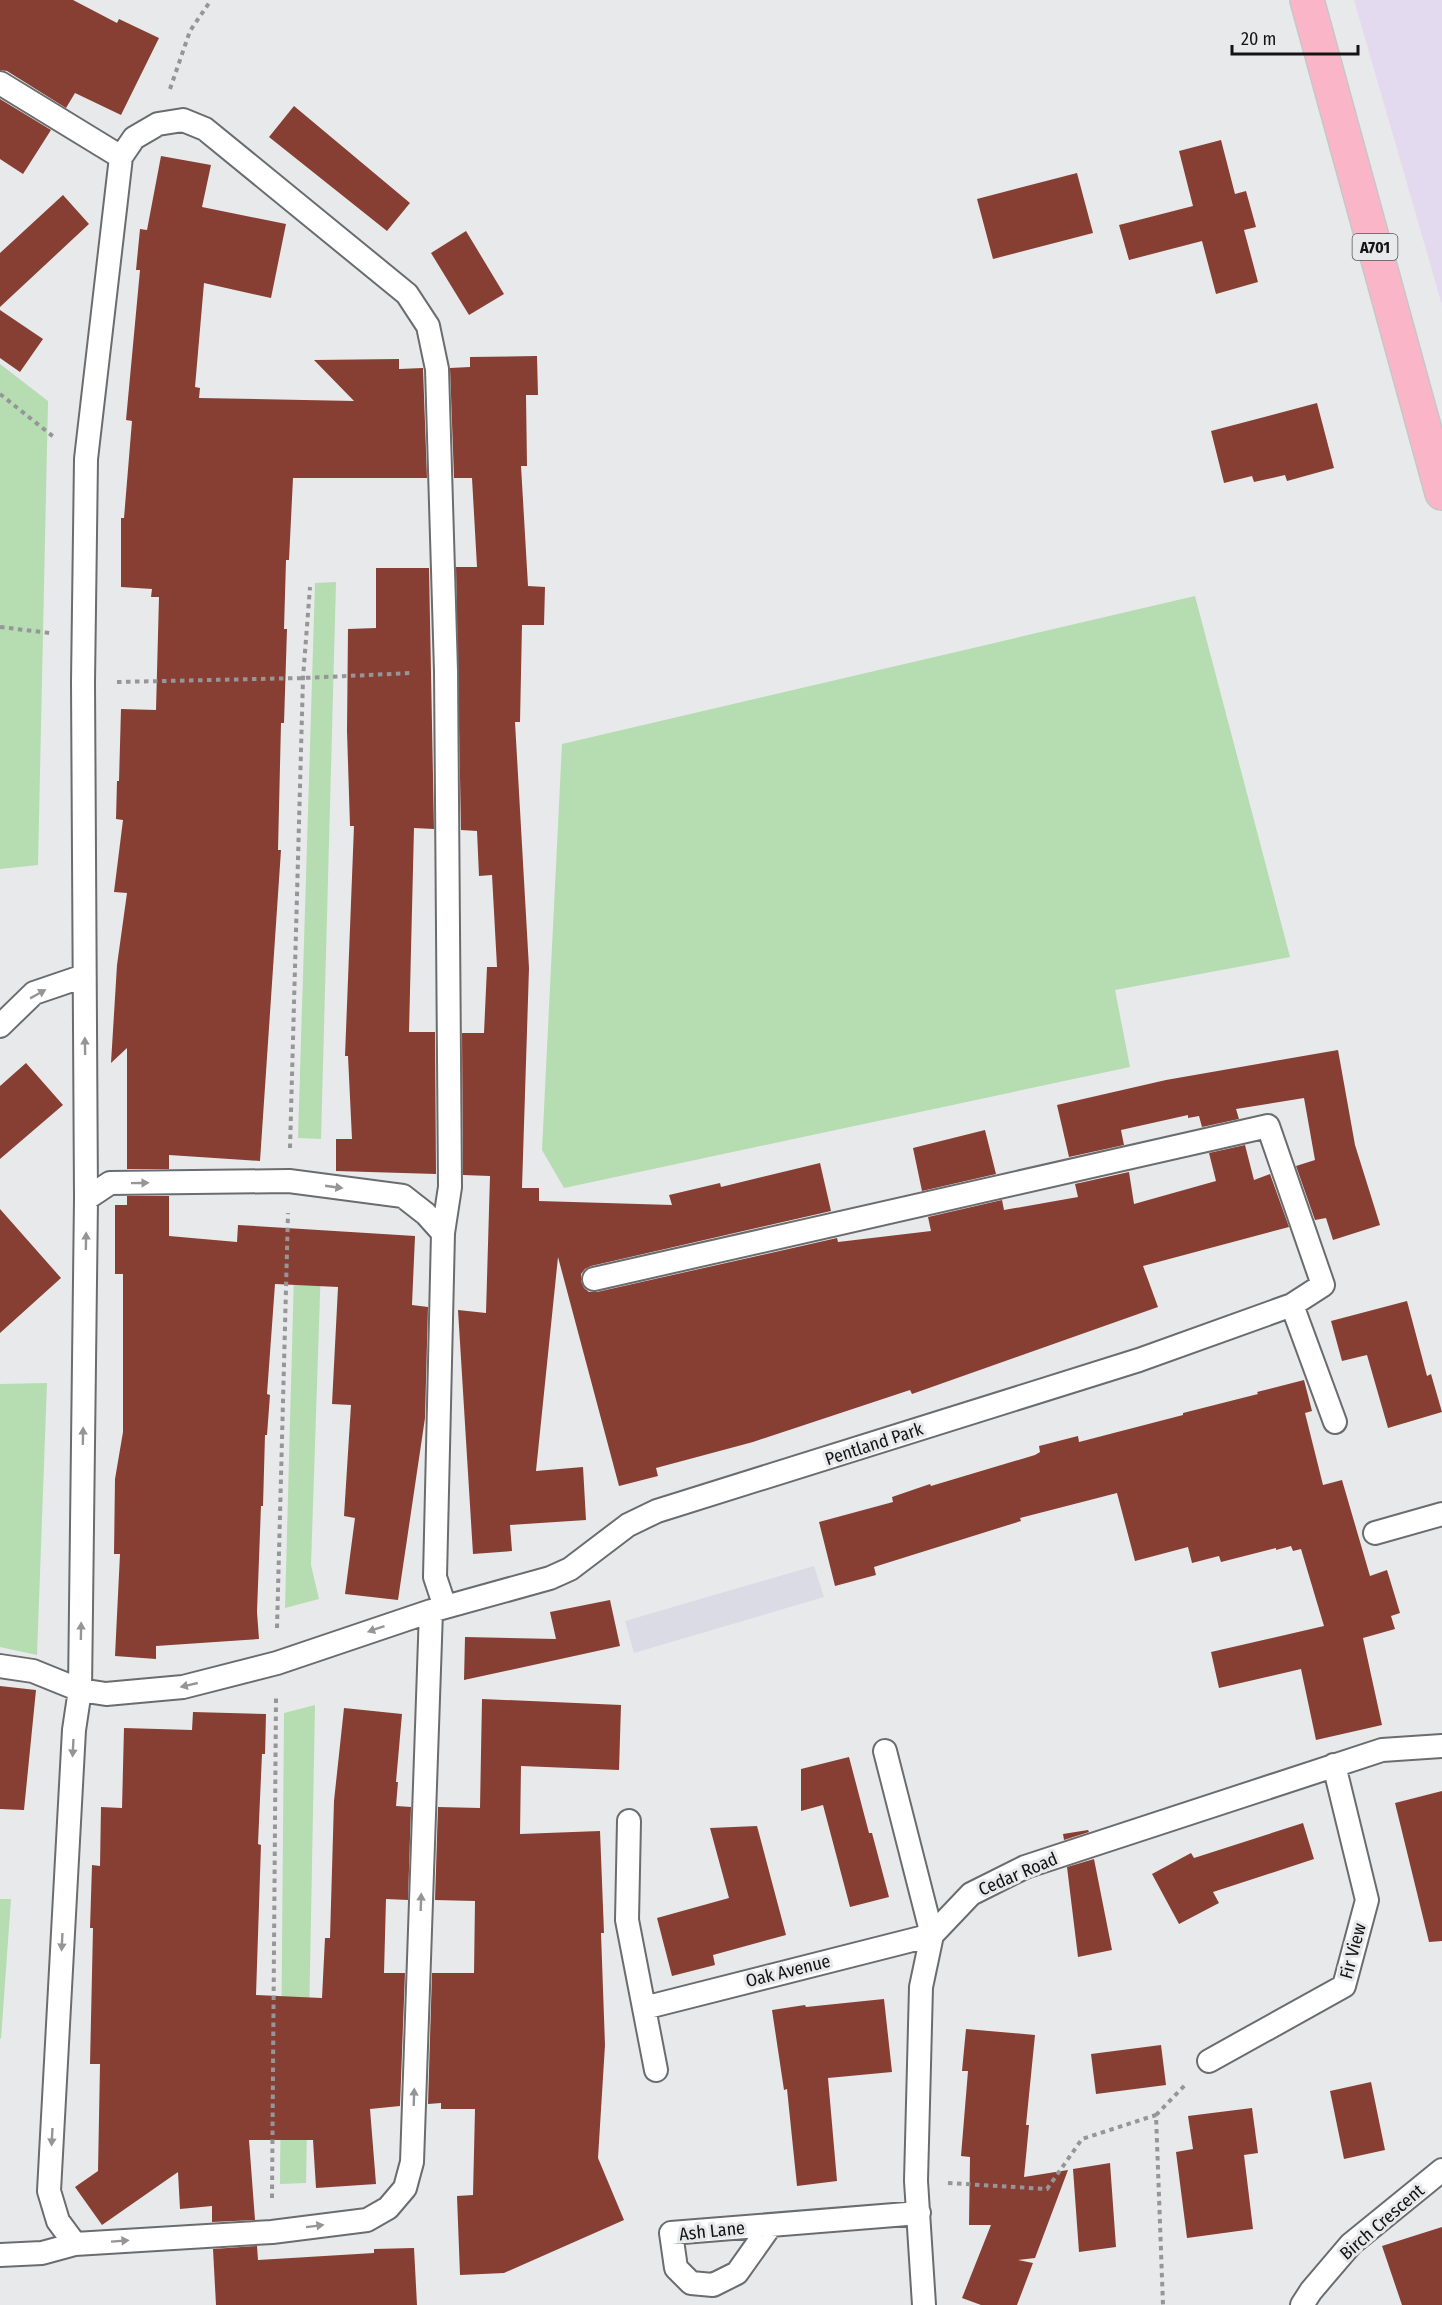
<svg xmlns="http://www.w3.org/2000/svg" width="1442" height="2305" font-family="'Fira Sans Condensed',sans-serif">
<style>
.commercial{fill:#e4daef}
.built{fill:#dbdbe5}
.green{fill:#b6dcb1}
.building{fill:#873f34}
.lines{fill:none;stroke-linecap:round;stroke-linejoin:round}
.service-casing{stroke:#6b6c6e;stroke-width:26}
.primary-casing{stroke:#c7c7c7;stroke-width:36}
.path{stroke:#969698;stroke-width:4;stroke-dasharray:4.5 4.5;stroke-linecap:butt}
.service{stroke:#fff;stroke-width:22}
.primary{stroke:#fab6c8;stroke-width:33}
.oneway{fill:#959596}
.labels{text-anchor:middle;stroke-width:6;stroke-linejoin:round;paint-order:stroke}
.shield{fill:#e8e9eb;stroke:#545455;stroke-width:1.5}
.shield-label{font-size:16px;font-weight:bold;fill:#141415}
.street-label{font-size:18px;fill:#141415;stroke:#e8e9eb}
</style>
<rect width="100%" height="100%" fill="#e8e9eb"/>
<path class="commercial" d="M 1354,0 L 1442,0 L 1442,305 Z"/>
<path class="built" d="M 814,1566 L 824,1597 L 634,1653 L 625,1621 Z"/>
<path class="green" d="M 0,364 L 48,401 L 38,865 L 0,869 Z
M 336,582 L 321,1139 L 298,1138 L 315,583 Z
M 1195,596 L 1290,957 L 1115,990 L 1130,1067 L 564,1188 L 542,1150 L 562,744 Z
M 322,1235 L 311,1565 L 319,1599 L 285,1608 L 295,1236 Z
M 47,1383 L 37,1655 L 0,1647 L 0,1384 Z
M 315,1705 L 306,2183 L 280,2184 L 284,1713 Z
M 0,1899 L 11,1899 L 1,2039 L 0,2038 Z"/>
<path class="building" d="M 0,0 L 73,0 L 117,23 L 119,19 L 159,38 L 121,115 L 75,93 L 66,108 L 7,71 L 0,70 Z
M 0,99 L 51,130 L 23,174 L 0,159 Z
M 294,106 L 410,203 L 387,231 L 269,137 Z
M 1221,140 L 1235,194 L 1246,191 L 1256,227 L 1244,230 L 1258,282 L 1216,294 L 1202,241 L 1129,260 L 1119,225 L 1193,206 L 1179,151 Z
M 161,156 L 211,165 L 202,207 L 286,224 L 271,298 L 204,283 L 195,387 L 200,388 L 199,398 L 354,401 L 314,360 L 399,359 L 399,369 L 423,368 L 427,478 L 293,478 L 289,560 L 286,560 L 284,629 L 287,629 L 284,723 L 281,723 L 278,850 L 281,850 L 260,1161 L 169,1155 L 169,1169 L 127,1169 L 127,1048 L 111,1063 L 117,965 L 127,893 L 114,892 L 123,820 L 116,819 L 117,781 L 119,781 L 121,709 L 156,710 L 159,597 L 151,597 L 152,589 L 121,587 L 121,518 L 124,518 L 132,421 L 126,420 L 140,270 L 136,270 L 140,229 L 147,230 Z
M 1077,173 L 1093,233 L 993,259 L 977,199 Z
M 63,195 L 89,224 L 0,307 L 0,253 Z
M 466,231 L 504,294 L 469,315 L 431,253 Z
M 0,310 L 43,339 L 20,372 L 0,358 Z
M 537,356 L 538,395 L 526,395 L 527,466 L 521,466 L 528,586 L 545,587 L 544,625 L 522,625 L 520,722 L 515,722 L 529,968 L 522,1188 L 539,1188 L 539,1201 L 672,1205 L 669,1195 L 720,1183 L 721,1187 L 820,1163 L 831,1211 L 591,1266 L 585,1269 L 581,1274 L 581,1281 L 584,1288 L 589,1292 L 597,1292 L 837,1238 L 838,1242 L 931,1231 L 928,1217 L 1002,1200 L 1004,1210 L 1078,1197 L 1075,1184 L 1129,1172 L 1134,1204 L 1216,1181 L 1209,1153 L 1245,1145 L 1254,1180 L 1270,1174 L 1289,1227 L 1143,1266 L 1158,1307 L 912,1394 L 910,1390 L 753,1442 L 656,1468 L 658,1476 L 619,1486 L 558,1257 L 536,1471 L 583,1467 L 586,1520 L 510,1525 L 512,1551 L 473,1554 L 458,1310 L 486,1313 L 490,1176 L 463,1175 L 462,1033 L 484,1033 L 487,967 L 497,967 L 492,875 L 479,876 L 477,831 L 461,830 L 456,567 L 477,567 L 472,478 L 454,478 L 450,368 L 470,367 L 470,357 Z
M 1317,403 L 1334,468 L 1287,481 L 1285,475 L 1254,482 L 1252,476 L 1224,483 L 1211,431 Z
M 376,568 L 429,568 L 434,829 L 414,828 L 409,1032 L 435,1032 L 436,1174 L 336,1171 L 336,1139 L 352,1139 L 348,1056 L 345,1056 L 354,826 L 350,826 L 347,731 L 348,629 L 376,628 Z
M 1338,1050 L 1355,1145 L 1380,1225 L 1333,1240 L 1326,1218 L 1315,1220 L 1296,1166 L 1315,1160 L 1304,1098 L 1236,1109 L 1239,1119 L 1202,1127 L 1199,1116 L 1188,1118 L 1188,1115 L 1121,1130 L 1124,1145 L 1069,1157 L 1057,1105 L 1166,1080 Z
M 26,1063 L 63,1105 L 0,1159 L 0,1086 Z
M 985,1130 L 996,1174 L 922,1191 L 913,1148 Z
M 127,1196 L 169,1196 L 169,1236 L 237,1242 L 238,1225 L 415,1236 L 412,1305 L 428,1307 L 425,1418 L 398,1600 L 345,1594 L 355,1518 L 344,1516 L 351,1405 L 332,1404 L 338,1287 L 275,1284 L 267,1394 L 270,1395 L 267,1435 L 265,1435 L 263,1506 L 261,1506 L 257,1612 L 259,1639 L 156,1646 L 156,1659 L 115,1656 L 120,1554 L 114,1554 L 115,1479 L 123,1432 L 123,1274 L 115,1274 L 115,1205 L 127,1205 Z
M 0,1209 L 61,1278 L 0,1333 Z
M 1407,1301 L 1427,1376 L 1431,1374 L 1442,1412 L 1388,1428 L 1367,1355 L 1342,1361 L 1331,1321 Z
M 1304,1380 L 1312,1411 L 1305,1413 L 1323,1485 L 1342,1480 L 1370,1576 L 1387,1570 L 1400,1613 L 1391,1616 L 1395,1629 L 1363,1638 L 1382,1725 L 1316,1740 L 1301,1669 L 1219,1688 L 1211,1652 L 1324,1626 L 1301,1549 L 1293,1551 L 1291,1546 L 1276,1550 L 1276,1548 L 1221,1562 L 1219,1556 L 1192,1563 L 1188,1547 L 1135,1561 L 1117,1493 L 1020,1518 L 1021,1521 L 874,1567 L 876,1575 L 835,1586 L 819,1522 L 893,1502 L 892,1497 L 930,1484 L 931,1486 L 1035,1455 L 1040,1452 L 1039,1446 L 1078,1436 L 1079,1442 L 1183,1415 L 1183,1413 L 1258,1394 L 1257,1392 Z
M 610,1600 L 620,1646 L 464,1680 L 465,1637 L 556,1639 L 550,1612 Z
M 0,1686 L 36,1690 L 24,1810 L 0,1809 Z
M 482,1699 L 621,1705 L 619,1770 L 521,1766 L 520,1834 L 600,1831 L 604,1933 L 601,1933 L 605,2045 L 598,2158 L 624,2220 L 504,2273 L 460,2275 L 457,2196 L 473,2195 L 475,2109 L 441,2109 L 441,2103 L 428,2104 L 432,1973 L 474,1973 L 475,1901 L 435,1900 L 438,1807 L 480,1808 Z
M 344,1708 L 402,1714 L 396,1782 L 398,1782 L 396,1806 L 411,1807 L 408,1900 L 386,1899 L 384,1973 L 405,1973 L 400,2106 L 370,2109 L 376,2184 L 316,2188 L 313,2140 L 249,2140 L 255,2220 L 212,2222 L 212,2206 L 180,2209 L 178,2172 L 102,2225 L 75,2187 L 98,2171 L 100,2064 L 90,2064 L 93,1928 L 90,1928 L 92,1865 L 100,1866 L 101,1807 L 122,1808 L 124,1728 L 192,1730 L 193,1712 L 266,1714 L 265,1754 L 262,1754 L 258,1844 L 261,1845 L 256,1995 L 322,1998 L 325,1938 L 330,1938 L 334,1801 Z
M 849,1757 L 869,1833 L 872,1833 L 889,1897 L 850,1907 L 823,1805 L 801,1811 L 801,1769 Z
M 1442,1791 L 1442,1941 L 1429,1942 L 1395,1803 Z
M 1303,1823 L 1314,1859 L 1213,1892 L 1219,1903 L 1179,1924 L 1152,1874 L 1191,1853 L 1194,1858 Z
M 757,1826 L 786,1935 L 713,1955 L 715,1965 L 672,1976 L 657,1918 L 729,1898 L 710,1828 Z
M 1088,1830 L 1089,1832 L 1064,1840 L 1063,1834 Z
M 1094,1859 L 1112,1950 L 1078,1957 L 1067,1867 Z
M 884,1999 L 892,2072 L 828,2078 L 837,2181 L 797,2186 L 787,2089 L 784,2090 L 772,2010 L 805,2005 L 806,2007 Z
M 966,2029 L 1035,2035 L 1026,2125 L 1029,2125 L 1024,2177 L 1068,2170 L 1035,2258 L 1018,2260 L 1033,2263 L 1017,2305 L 981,2305 L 962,2298 L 991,2225 L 969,2225 L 970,2157 L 961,2156 L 968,2071 L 962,2071 Z
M 1161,2045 L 1166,2085 L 1096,2094 L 1091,2054 Z
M 1371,2082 L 1385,2150 L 1344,2159 L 1330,2091 Z
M 1252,2108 L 1258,2153 L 1244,2155 L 1253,2229 L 1187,2238 L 1176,2152 L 1193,2149 L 1188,2116 Z
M 1110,2163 L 1116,2247 L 1079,2252 L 1073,2169 Z
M 1442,2227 L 1442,2305 L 1402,2305 L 1382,2246 Z
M 257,2246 L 258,2260 L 374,2253 L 374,2249 L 414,2248 L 417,2305 L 216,2305 L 213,2249 Z"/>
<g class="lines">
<g class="service-casing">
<path id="service" d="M 0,83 L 121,157
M 0,1026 L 34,993 L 84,976
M 86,1199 L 110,1183 L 289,1181 L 403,1196 L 426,1214 L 443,1233
M 1292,1305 L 1335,1422
M 1375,1533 L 1442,1514
M 0,1666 L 33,1671 L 80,1690 L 106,1694 L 183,1687 L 277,1663 L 431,1611 L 550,1578 L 570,1569 L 628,1525 L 657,1511 L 1139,1360 L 1292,1305 L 1323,1285 L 1268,1126 L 594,1279
M 629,1821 L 627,1920 L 644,2008 L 932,1935 L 885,1751
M 644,2008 L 656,2070
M 1209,2061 L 1344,1986 L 1367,1900 L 1334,1765
M 771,2225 L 737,2273 L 713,2285 L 691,2283 L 676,2268 L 671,2233 L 919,2213
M 75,2244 L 58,2221 L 49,2191 L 74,1730 L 80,1690 L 86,1199 L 83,682 L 86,459 L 121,157 L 134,138 L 158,124 L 183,120 L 205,129 L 407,294 L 428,326 L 437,369 L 446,671 L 450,1187 L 443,1233 L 435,1577 L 445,1607
M 0,2255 L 42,2253 L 75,2244 L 272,2232 L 367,2220 L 388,2208 L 405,2188 L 412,2162 L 431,1611
M 924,2305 L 916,2181 L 921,1987 L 932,1935 L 971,1894 L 1025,1867 L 1382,1750 L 1442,1746
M 1302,2305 L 1311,2291 L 1351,2244 L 1442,2170"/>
</g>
<g class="primary-casing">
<path id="primary" d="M 1307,0 L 1442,493"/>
</g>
<path class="path" d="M 170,89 L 190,31 L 211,0
M 0,394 L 55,438
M 0,627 L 50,633
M 117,682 L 303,678 L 412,673
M 290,1148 L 303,678 L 310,587
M 277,1628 L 288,1213
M 1156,2115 L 1187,2083
M 948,2183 L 1047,2189 L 1082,2139 L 1156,2115 L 1163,2305
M 272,2198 L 276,1698"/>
<use href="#service" class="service"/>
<use href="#primary" class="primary"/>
</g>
<defs><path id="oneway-solid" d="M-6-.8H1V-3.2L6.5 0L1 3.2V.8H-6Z" transform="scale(1.5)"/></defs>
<g class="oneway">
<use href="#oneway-solid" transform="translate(38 994) rotate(-29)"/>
<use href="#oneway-solid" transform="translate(85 1046) rotate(-91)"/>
<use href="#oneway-solid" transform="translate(140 1183) rotate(-1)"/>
<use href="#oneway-solid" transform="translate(334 1187) rotate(8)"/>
<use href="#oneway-solid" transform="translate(86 1241) rotate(-89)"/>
<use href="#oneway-solid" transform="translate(83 1436) rotate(-89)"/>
<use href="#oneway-solid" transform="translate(376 1629) rotate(161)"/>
<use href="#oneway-solid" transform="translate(81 1631) rotate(-89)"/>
<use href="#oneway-solid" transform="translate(189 1685) rotate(167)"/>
<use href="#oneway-solid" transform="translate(73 1748) rotate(93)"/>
<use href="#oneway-solid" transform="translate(421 1902) rotate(-88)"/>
<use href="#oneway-solid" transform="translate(62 1942) rotate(93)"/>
<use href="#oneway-solid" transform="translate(414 2097) rotate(-88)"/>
<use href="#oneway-solid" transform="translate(52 2137) rotate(93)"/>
<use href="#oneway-solid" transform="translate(315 2226) rotate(-7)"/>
<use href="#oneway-solid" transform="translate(120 2241) rotate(-4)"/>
</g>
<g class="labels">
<rect class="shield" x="1352.5" y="234" width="45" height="26" rx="4.5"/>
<g class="shield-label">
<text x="1375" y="253">A701</text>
</g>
<g class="street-label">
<text transform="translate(874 1444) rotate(-18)" y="6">Pentland Park</text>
<text transform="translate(1018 1874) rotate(-23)" y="6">Cedar Road</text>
<text transform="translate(1353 1951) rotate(-75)" y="6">Fir View</text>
<text transform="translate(788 1971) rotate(-14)" y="6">Oak Avenue</text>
<text transform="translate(1382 2222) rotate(-41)" y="6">Birch Crescent</text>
<text transform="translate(712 2231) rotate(-6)" y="6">Ash Lane</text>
</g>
</g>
<path d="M1232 45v9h126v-9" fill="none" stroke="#141415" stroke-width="3"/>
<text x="1241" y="45" font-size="18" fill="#141415" stroke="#e8e9eb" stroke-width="4.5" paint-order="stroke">20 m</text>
</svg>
